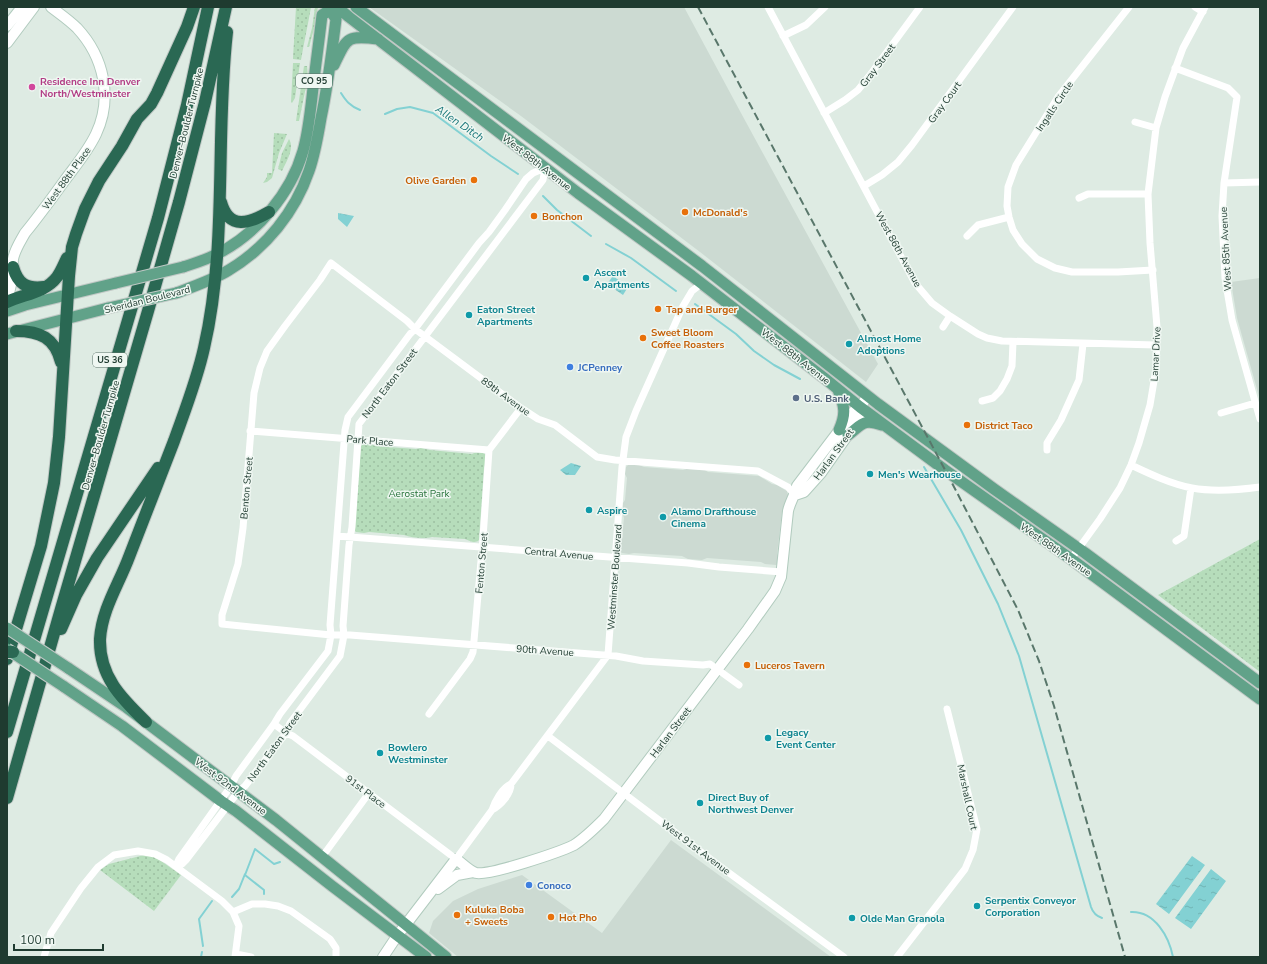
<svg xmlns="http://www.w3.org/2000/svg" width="1267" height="964" font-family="'Nunito Sans',sans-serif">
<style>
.built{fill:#ccdad2}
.grass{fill:url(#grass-dots)}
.water{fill:url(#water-ripples)}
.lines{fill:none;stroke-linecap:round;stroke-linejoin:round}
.stream{stroke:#83d1d3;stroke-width:2}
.secondary-casing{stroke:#b1cbbe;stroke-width:12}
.primary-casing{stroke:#c0c8c5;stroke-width:13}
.highway-casing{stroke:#c0c8c5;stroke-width:14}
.street{stroke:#fff;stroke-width:7}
.secondary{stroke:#fff;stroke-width:10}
.primary{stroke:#61a289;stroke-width:11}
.highway{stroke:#2a6853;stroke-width:12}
.rail{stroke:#59776b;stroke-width:2;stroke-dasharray:8 4;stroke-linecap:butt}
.primary-bridge-casing{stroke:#c0c8c5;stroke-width:13;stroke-linecap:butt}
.highway-bridge-casing{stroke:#c0c8c5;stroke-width:14;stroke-linecap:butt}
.primary-bridge{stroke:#61a289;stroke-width:11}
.highway-bridge{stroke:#2a6853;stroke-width:12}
.hotel-dot{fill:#d1479c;stroke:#eff7f2;stroke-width:1.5}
.food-dot{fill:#e8710a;stroke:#eff7f2;stroke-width:1.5}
.culture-dot{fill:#0f9aa8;stroke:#eff7f2;stroke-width:1.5}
.shop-dot{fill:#3f7fe0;stroke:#eff7f2;stroke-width:1.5}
.service-dot{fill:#5c6f8a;stroke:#eff7f2;stroke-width:1.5}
.labels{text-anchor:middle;stroke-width:3;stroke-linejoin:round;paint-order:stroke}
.shield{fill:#eff7f2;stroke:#5d736a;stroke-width:1}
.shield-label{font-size:9px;font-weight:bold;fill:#1f3b30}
.street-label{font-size:10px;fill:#1f3b30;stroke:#eff7f2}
.hotel-label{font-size:10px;font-weight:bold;fill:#b23c85;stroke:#eff7f2;text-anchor:start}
.food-label{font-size:10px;font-weight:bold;fill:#c56008;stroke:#eff7f2;text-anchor:start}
.culture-label{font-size:10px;font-weight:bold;fill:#0d838f;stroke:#eff7f2;text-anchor:start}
.shop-label{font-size:10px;font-weight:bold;fill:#366cbe;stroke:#eff7f2;text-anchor:start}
.service-label{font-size:10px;font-weight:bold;fill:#4e5e75;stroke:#eff7f2;text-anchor:start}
.park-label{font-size:10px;fill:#28733b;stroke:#eff7f2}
.water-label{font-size:11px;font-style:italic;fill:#177578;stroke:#eff7f2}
</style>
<defs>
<pattern id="grass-dots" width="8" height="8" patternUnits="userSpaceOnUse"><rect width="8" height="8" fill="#b6ddbb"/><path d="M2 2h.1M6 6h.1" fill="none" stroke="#9cbfa1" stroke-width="1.8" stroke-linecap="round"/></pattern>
<pattern id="water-ripples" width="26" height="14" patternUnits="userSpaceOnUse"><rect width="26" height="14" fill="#83d1d3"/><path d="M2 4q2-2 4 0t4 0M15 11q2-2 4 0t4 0" fill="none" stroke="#71b4b5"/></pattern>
</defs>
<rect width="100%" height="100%" fill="#deebe3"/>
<path class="built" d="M 369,7 L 684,7 L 741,113 L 878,364 L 866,382 L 700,252 L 521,116 Z
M 1260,278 L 1260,400 L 1237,318 L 1231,282 Z
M 629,464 L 639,465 L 644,467 L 683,470 L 687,469 L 705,470 L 708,472 L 759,476 L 772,484 L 777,485 L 785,490 L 787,491 L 788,495 L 784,510 L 782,512 L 777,554 L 779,557 L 777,564 L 776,565 L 765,564 L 761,562 L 707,558 L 702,560 L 688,559 L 682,556 L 634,553 L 629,554 L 622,553 L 619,550 L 619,544 L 622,539 L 624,518 L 622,512 L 623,503 L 625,500 L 627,478 L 625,474 L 626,467 Z
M 671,840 L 831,957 L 458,957 L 429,933 L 433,921 L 453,901 L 478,889 L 522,875 L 602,933 Z"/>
<path class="grass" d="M 296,7 L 311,7 C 308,25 304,42 301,60 L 293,59 L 293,58 Z
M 315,7 L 318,7 L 314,29 L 309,47 L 307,47 L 312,28 Z
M 293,63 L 300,63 L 295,98 L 292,103 L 291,102 Z
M 304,66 L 307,66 L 308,77 L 299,121 L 296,121 Z
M 274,133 L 287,134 L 279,153 L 272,178 L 267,182 L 263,183 L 267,177 L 267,173 L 272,173 Z
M 289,139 C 295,148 286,162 282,171 L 278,169 L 282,153 Z
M 365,443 L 371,444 L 375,446 L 416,449 L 421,448 L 430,450 L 472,454 C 476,452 482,451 486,455 L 485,465 L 484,468 L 479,540 C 475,544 470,541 465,539 L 432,537 C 424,539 412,538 404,535 L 369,532 L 364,533 L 356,532 L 354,530 L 361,446 Z
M 1260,539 L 1260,672 L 1158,595 Z
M 144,855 L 154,856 L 181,875 L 154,911 L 100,870 L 109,864 Z"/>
<path class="water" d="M 338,213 L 354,216 L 347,227 L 338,219 Z
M 613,276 L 628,287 L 623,295 L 607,284 Z
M 571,463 L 581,466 L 575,475 L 566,475 L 560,470 Z
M 1192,856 L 1205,865 L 1169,914 L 1156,904 Z
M 1211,869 L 1226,881 L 1191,929 L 1175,918 Z"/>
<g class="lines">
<path class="stream" d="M 341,93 C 346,101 350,106 360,110
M 385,114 L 397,109 L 410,107 L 433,113 L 491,156 L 518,174
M 543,196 L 557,210 L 591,236
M 606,244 L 631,258 L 676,291
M 695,304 L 736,334 L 754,351 L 774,365 L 800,379
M 924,467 L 961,530 L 998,604 L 1019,656 L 1091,907 C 1093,913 1096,916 1102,918
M 264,894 L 264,890 L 245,875 L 255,849 L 274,864 L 280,862
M 232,897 L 239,889 L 245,874
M 1131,912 C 1155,911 1169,937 1173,957
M 203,946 L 199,919 L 212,901
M 201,957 L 202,952"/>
<g class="secondary-casing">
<path id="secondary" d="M 7,26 L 22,7
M 7,43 L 34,7
M 7,297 C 13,285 12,273 13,259 C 15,249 20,242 25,233 C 39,216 52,198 65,180 C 76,165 88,151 96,134 C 113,98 104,57 77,28 C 69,20 60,14 51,7
M 795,495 L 804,492 L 821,473 L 861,416 L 860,407
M 438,889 L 457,875 L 473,872
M 383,957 L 397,936 L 456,859 C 462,863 469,871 476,873 C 489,876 560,852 574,845 C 585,838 595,828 604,819 L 748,629 L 775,591 L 781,577 L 788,511 C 790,502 795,495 797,486 L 854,411 L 860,407 L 868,396"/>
</g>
<g class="primary-casing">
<path id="primary" d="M 337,7 L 349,17 L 578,193 L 692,276 L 823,377 L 860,407 L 945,470 L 1071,559 L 1260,699
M 356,7 L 702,266 L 878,404 L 994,489 L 1085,553 L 1260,683
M 334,65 C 347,38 346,35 378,39
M 183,267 C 195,263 206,260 217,254 C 257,234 291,193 303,151 C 308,133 310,115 312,97 C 315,69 319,42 322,15 L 330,10
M 176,293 C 195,286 213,280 229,270 C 266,248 295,212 309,171 C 315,154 318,136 321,118 C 328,85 332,52 336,19 L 330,10 L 330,7
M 7,311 L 25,305 L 116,283
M 7,334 L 108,308
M 838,390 C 845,407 846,414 839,430
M 848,435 C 862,425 862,418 882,425
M 68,668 L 126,707 L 276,820 L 446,957
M 63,686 L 122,726 L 221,801 L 236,811 L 332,886 L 426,957"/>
</g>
<g class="highway-casing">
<path id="highway" d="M 221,202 C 229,231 250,223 269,212
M 13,267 C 18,284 26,289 44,287
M 7,302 C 24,294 45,293 57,277 C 61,272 64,264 67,258
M 16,331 C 40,331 55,338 61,362
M 61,629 L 76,595 L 97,558 L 158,468
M 7,659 L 41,546 L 54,483 L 59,437 L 69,276 L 72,247 L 76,234 L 85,209 L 99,181 L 122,146 L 137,119 L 151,104 L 157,93 L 187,27 L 194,7
M 146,722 C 121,698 99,676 100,639 C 102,609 119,584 129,557 C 144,518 159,480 174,441 C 185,410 197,380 204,348 C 228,244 215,137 227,32
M 7,732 L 158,218 L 187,105 L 208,7
M 7,798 L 61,609 L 148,311 L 179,202 L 205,102 L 226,7"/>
</g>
<path class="street" d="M 768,7 L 915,283 L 932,303 L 950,316 L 978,334 L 987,338 L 1002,341 L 1156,345
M 1129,7 L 1058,97 L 1016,165 L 1008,187 L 1007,206 L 1009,217 L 1013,230 L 1022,244 L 1037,259 L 1055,268 L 1072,272 L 1118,272 L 1153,270
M 1195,7 L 1203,12
M 783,36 L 806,25 L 825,7
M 1175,68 L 1228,88 L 1237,97 L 1224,183 L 1222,216 L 1225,278 L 1232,320 L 1260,419
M 824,113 L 845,100 L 858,90 L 870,75 L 920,7
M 1135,122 L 1156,128
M 1224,183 L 1260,182
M 864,186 L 882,175 L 898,162 L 912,145 L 1013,7
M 1079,198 L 1088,194 L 1148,194
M 967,236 L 978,225 L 1009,217
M 943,327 L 950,316
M 982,401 L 993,398 L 1000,391 L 1007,379 L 1012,366 L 1013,342
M 1221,413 L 1255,403
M 250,431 L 489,450
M 1047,450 L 1047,443 L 1061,420 L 1079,380 L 1083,344
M 1131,465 C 1150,474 1171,484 1192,488 C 1214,492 1238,490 1260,487
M 337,536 L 688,563 L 719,567 L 782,572
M 1176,541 L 1184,536 L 1191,488
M 1071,559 L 1100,519 L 1120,488 L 1131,465 L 1139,443 L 1150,405 L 1156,369 L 1157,327 L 1150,243 L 1148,194 L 1156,128 L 1165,97 L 1183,48 L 1205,7
M 739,685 L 710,664 L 703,665 L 643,661 L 616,656 L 350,635 L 331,635 L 222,624 L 222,615 L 238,564 L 243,528 L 254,393 L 260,368 L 267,351 L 285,326 L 320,280 L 331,263 L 407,321 L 415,329 L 521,408 L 538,419 L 555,425 L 597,457 L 615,460 L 758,471 L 788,487 L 795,495
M 429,714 L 470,659 L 473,652 L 483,538 L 489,450 L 521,408
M 274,724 L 286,733 L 293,736 L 456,859 L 492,810 C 495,801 502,788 511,784 L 608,655 L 622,467 L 626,437 L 636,411 L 683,306 L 692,291 L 701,284
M 548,736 L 721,867 L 844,957
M 492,810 C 501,805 511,794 511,784
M 322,857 L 369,793
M 176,866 L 179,859 L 231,786 L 236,776 L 274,724 L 280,714 L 328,651 L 331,635 L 330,625 L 345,430 L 348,417 L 410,334 L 415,329 L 479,243 L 489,232 L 505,210 L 526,179 L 533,173 L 545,168
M 176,866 L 182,864 L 186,860 L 238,792 L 245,786 L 286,733 L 290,723 L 340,656 L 344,635 L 343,626 L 349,545 L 352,527 L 359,424 L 543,180 L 545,168
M 233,912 L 252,904 L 265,904 L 278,906 L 291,911 L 330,939 L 336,948 L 336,957
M 236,954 L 251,957
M 44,957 L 51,933 L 81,888 L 98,867 L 114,855 L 138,851 L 155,854 L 167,860 L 222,901 L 233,912 L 239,926 L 235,957
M 897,957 L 965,869 L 973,850 L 977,829 L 947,709"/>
<use href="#secondary" class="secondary"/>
<use href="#primary" class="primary"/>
<use href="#highway" class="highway"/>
<path class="rail" d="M 698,7 L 952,483 L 1018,610 L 1039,661 L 1054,706 L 1125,957"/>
<g class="primary-bridge-casing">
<path id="primary-bridge" d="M 116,283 L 183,267
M 108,308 L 176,293
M 7,628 L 68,668
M 7,649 L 63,686"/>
</g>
<g class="highway-bridge-casing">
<path id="highway-bridge" d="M 7,652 L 13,652"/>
</g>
<use href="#primary-bridge" class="primary-bridge"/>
<use href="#highway-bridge" class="highway-bridge"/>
</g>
<circle class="hotel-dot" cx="32" cy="87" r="4"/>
<g class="food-dot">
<circle cx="474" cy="180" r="4"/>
<circle cx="685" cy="212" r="4"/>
<circle cx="534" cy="216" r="4"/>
<circle cx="658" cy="309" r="4"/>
<circle cx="643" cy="338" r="4"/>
<circle cx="967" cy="425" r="4"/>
<circle cx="747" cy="665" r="4"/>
<circle cx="457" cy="915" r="4"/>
<circle cx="551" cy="917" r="4"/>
</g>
<g class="culture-dot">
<circle cx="586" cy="278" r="4"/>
<circle cx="469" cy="315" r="4"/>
<circle cx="849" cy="344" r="4"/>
<circle cx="870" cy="474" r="4"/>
<circle cx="589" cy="510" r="4"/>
<circle cx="663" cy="517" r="4"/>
<circle cx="768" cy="738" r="4"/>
<circle cx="380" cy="753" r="4"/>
<circle cx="700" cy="803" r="4"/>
<circle cx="977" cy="906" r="4"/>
<circle cx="852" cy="918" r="4"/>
</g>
<g class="shop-dot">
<circle cx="570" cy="367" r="4"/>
<circle cx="529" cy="885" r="4"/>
</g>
<circle class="service-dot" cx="796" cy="398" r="4"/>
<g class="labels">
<g class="shield">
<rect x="296" y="74" width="36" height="14" rx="3"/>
<rect x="93" y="353" width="34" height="14" rx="3"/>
</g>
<g class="shield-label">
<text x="314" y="84">CO 95</text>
<text x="110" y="363">US 36</text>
</g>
<g class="street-label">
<text transform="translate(877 65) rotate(-53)" y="4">Gray Street</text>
<text transform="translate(944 102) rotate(-54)" y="4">Gray Court</text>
<text transform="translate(1054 106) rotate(-56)" y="4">Ingalls Circle</text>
<text transform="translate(186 123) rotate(-76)" y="4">Denver–Boulder Turnpike</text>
<text transform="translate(537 162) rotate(38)" y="4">West 88th Avenue</text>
<text transform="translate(66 178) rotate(-54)" y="4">West 88th Place</text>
<text transform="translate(899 249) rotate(61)" y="4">West 86th Avenue</text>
<text transform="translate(1225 249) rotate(-93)" y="4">West 85th Avenue</text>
<text transform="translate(147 299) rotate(-14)" y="4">Sheridan Boulevard</text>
<text transform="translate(1155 354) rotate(-87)" y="4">Lamar Drive</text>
<text transform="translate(796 356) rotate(38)" y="4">West 88th Avenue</text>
<text transform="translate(389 383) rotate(-53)" y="4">North Eaton Street</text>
<text transform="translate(506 396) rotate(36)" y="4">89th Avenue</text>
<text transform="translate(100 435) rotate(-74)" y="4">Denver–Boulder Turnpike</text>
<text transform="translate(370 440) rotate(5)" y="4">Park Place</text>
<text transform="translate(833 454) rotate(-54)" y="4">Harlan Street</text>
<text transform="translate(246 488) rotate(-85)" y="4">Benton Street</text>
<text transform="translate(1056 549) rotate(35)" y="4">West 88th Avenue</text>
<text transform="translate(559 553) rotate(5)" y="4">Central Avenue</text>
<text transform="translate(481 563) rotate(-85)" y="4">Fenton Street</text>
<text transform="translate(614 577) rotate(-86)" y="4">Westminster Boulevard</text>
<text transform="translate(545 650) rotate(4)" y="4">90th Avenue</text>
<text transform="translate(670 732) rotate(-53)" y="4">Harlan Street</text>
<text transform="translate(274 746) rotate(-54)" y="4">North Eaton Street</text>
<text transform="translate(231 786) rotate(37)" y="4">West 92nd Avenue</text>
<text transform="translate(366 791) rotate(37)" y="4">91st Place</text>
<text transform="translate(968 797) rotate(78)" y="4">Marshall Court</text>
<text transform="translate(696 847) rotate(37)" y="4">West 91st Avenue</text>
</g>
<g class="hotel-label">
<text x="40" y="85">Residence Inn Denver<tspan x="40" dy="12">North/Westminster</tspan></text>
</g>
<g class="food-label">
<text x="466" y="184" text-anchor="end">Olive Garden</text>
<text x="693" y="216">McDonald's</text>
<text x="542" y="220">Bonchon</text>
<text x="666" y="313">Tap and Burger</text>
<text x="651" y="336">Sweet Bloom<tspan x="651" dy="12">Coffee Roasters</tspan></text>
<text x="975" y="429">District Taco</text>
<text x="755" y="669">Luceros Tavern</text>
<text x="465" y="913">Kuluka Boba<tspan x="465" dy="12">+ Sweets</tspan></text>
<text x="559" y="921">Hot Pho</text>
</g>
<g class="culture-label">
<text x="594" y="276">Ascent<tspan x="594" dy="12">Apartments</tspan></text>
<text x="477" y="313">Eaton Street<tspan x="477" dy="12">Apartments</tspan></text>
<text x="857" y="342">Almost Home<tspan x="857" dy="12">Adoptions</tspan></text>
<text x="878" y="478">Men's Wearhouse</text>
<text x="597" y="514">Aspire</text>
<text x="671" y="515">Alamo Drafthouse<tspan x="671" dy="12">Cinema</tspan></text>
<text x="776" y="736">Legacy<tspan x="776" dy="12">Event Center</tspan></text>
<text x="388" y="751">Bowlero<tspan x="388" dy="12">Westminster</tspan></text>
<text x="708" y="801">Direct Buy of<tspan x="708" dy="12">Northwest Denver</tspan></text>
<text x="985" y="904">Serpentix Conveyor<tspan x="985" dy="12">Corporation</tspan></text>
<text x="860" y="922">Olde Man Granola</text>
</g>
<g class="shop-label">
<text x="578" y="371">JCPenney</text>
<text x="537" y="889">Conoco</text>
</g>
<g class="service-label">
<text x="804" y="402">U.S. Bank</text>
</g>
<g class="park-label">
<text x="419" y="497">Aerostat Park</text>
</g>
<g class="water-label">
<text transform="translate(460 123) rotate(34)" y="4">Allen Ditch</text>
</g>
</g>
<rect width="1267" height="964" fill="none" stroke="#1f3b30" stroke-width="16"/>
<path d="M14 944v6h89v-6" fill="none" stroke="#1f3b30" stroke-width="2"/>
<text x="20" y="944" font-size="12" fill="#1f3b30" stroke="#eff7f2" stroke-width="3" paint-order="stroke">100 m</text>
</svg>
